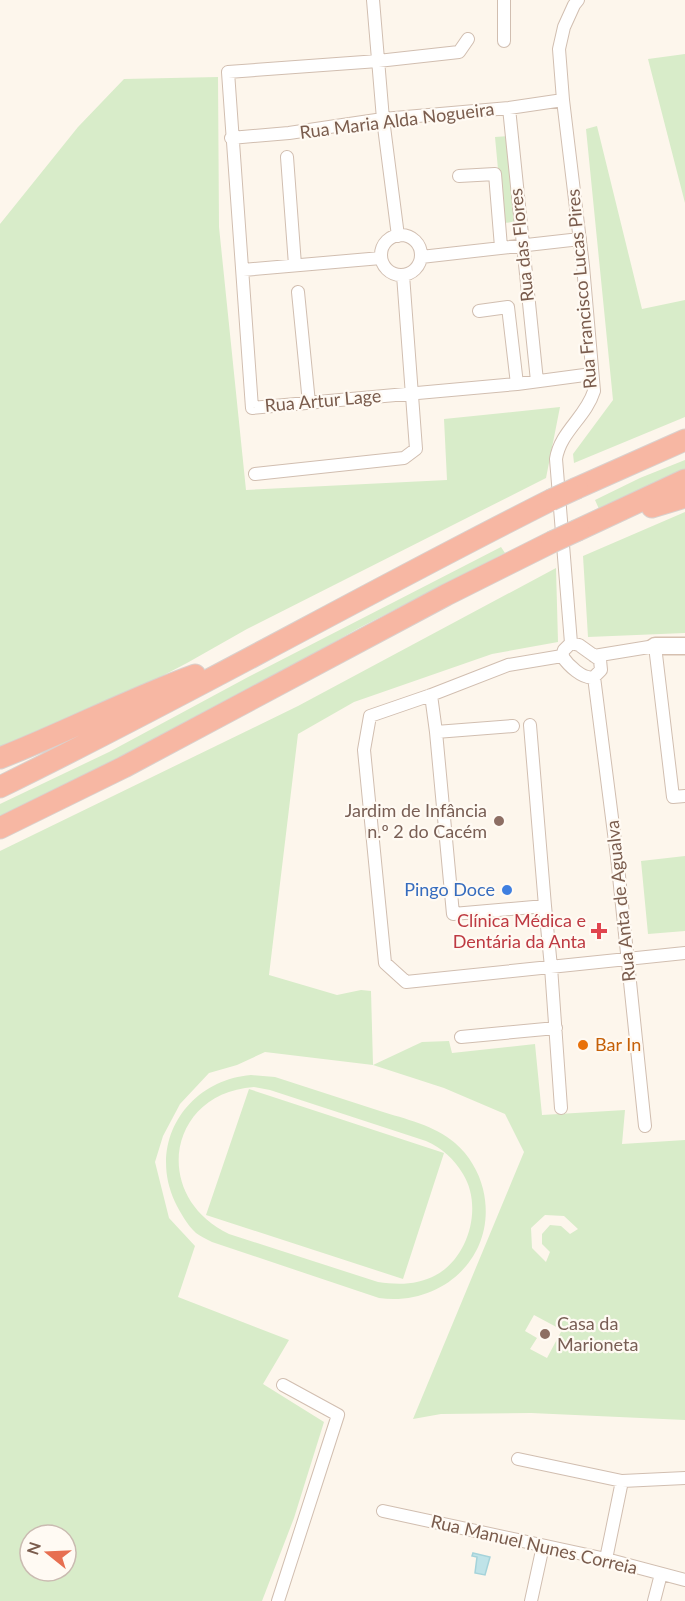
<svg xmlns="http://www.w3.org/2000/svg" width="685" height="1601" font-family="Lato,sans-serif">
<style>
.green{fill:#d8ecc9;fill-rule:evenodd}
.water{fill:#bfe3e8;stroke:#a5d3da;stroke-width:1.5}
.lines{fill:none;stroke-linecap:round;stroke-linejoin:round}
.street-casing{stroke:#d1beb0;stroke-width:14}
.secondary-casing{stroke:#d6c0b0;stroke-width:19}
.highway-casing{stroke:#dad1cd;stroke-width:23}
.street{stroke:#fff;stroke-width:12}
.secondary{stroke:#fff;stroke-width:16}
.highway{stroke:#f7b7a3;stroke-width:21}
.highway-bridge-casing{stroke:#dad1cd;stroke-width:23;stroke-linecap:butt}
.highway-bridge{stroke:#f7b7a3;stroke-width:21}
.education-dot{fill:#8d6e63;stroke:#fffaf3;stroke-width:2}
.shop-dot{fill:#3f7fe0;stroke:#fffaf3;stroke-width:2}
.health-dot{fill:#e0444e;stroke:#fffaf3;stroke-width:2}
.food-dot{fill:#e8710a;stroke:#fffaf3;stroke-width:2}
.labels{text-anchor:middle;stroke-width:4.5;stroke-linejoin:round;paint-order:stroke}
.street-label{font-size:18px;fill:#7a5c4d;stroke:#fffaf3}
.education-label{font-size:18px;fill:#785e54;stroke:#fffaf3;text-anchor:end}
.shop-label{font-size:18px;fill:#366cbe;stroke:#fffaf3;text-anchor:end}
.health-label{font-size:18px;fill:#be3a42;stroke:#fffaf3;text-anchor:end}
.food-label{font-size:18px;fill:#c56008;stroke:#fffaf3;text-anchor:start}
</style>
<rect width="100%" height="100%" fill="#fdf6ec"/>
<path class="green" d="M 685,54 L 685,203 L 648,59 Z
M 218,77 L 219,227 L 246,490 L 447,480 L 444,419 L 560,407 L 546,478 L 247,629 L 187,663 L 101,708 L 0,750 L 0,224 L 78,127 L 124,79 Z
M 597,126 L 642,309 L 685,300 L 685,417 L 574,463 L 573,454 L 613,400 L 586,129 Z
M 509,136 L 516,222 L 503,223 L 495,137 Z
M 685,460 L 685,474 L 599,509 L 595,500 L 640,478 Z
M 685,512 L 685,633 L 588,637 L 583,556 Z
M 501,547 L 505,553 L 359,628 L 239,696 L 97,771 L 0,818 L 0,804 L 109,752 L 250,676 Z
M 556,568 L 558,642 L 492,654 L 354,702 L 298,734 L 269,975 L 337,995 L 361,990 L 371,991 L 373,1065 L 422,1042 L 449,1041 L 452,1053 L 535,1044 L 542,1115 L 625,1110 L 622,1144 L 685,1140 L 685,1420 L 531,1413 L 441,1414 L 413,1419 L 524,1152 L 505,1114 L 444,1088 L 373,1065 L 265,1052 L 237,1065 L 209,1073 L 180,1104 L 163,1136 L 155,1162 L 169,1218 L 195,1246 L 178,1297 L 289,1340 L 263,1384 L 324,1422 L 294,1518 L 262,1601 L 0,1601 L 0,851 L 298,706 ZM 545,1215 L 564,1216 L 578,1229 L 570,1234 L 561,1226 L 550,1225 L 542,1234 L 542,1244 L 550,1252 L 546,1262 L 532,1248 L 531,1228 ZM 534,1315 L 562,1330 L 547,1358 L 530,1349 L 537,1338 L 525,1331 ZM 30,1535 L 66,1535 L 66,1571 L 30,1571 Z
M 685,856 L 685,931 L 648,934 L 641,861 Z
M 251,1075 L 275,1077 C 310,1088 345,1100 380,1111 C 405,1119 434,1125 455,1143 C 469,1155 479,1172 483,1189 C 499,1255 443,1307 379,1298 L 212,1242 C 206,1239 200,1236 196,1233 C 187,1225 180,1212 175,1202 C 147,1142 188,1080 251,1075 ZM 254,1087 L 270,1090 L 426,1141 C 442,1148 454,1159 463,1174 C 483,1206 469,1257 436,1275 C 418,1285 398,1285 378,1282 L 229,1234 C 151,1197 167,1093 254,1087 Z
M 249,1089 L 444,1153 L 403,1279 L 206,1215 Z"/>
<path class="water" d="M 473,1553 L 490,1557 L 485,1575 L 475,1573 L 477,1557 L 472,1556 Z"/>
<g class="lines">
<g class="street-casing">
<path id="street" d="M 373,0 L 383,119 L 398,236
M 468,39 L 459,52 L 378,61 L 228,72 L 252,408 L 517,384 L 592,374
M 504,41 L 504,0
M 509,108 L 537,381
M 231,138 L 289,133 L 383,119 L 509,108 L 563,100
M 287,157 L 295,265
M 459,176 L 495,174 L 501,247
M381 255a20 20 0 1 1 40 0a20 20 0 1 1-40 0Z
M 421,257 L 580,239
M 243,270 L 381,258
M 298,292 L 309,403
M 479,311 L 508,307 L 517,384
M 255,474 L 404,458 L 416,449 L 403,275
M 571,643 L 556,459 C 560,432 586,417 594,391 L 583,266 L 563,100 L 559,49 L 564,27 L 574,5 L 578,0
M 571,643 L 579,645 L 600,660 L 601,670 L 594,677 C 583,680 568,665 562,656 L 564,650 Z
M 562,656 L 508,665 L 431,695 L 370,716 L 364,750 L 385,963 L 406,982 L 685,953
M 594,656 L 655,646 L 673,797 L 685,796
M 594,677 L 617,857 L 645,1126
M 431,695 L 436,732
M 530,725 L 545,906
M 513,726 L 436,732 L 453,914 L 545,906 L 551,967 L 561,1108
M 461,1037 L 556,1028
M 518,1459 L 622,1481 L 685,1478
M 383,1511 L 606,1559 L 685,1580
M 606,1559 L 622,1481
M 278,1601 L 338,1415 L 283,1385
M 531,1601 L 543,1546
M 654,1601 L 661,1574"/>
</g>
<g class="secondary-casing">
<path id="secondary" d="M 655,646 L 685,646"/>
</g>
<g class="highway-casing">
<path id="highway" d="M 577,488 L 685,440
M 652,507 L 685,497
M 578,530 L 685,480
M 0,758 C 66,732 129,699 195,675
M 0,787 C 186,696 366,593 551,500
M 0,828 L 124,767 L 446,595 L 552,542"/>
</g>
<use href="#street" class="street"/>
<use href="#secondary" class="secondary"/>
<use href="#highway" class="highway"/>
<g class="highway-bridge-casing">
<path id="highway-bridge" d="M 551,500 L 577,488
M 552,542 L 578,530"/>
</g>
<use href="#highway-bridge" class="highway-bridge"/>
</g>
<g class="education-dot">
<circle cx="499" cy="821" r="6"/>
<circle cx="545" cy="1334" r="6"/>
</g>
<circle class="shop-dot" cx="507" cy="890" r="6"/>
<path class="health-dot" d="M596 922h6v6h6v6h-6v6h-6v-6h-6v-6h6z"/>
<circle class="food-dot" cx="583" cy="1045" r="6"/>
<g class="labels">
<g class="street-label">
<text transform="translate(397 121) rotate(-7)" y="6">Rua Maria Alda Nogueira</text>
<text transform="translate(522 245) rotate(-96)" y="6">Rua das Flores</text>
<text transform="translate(582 289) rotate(-95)" y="6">Rua Francisco Lucas Pires</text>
<text transform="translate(323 401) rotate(-5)" y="6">Rua Artur Lage</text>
<text transform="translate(621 901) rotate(-96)" y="6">Rua Anta de Agualva</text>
<text transform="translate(534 1545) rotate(13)" y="6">Rua Manuel Nunes Correia</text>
</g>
<g class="education-label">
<text x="487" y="817">Jardim de Infância<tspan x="487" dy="21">n.º 2 do Cacém</tspan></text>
<text x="557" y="1330" text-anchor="start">Casa da<tspan x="557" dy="21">Marioneta</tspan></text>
</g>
<g class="shop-label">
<text x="495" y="896">Pingo Doce</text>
</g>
<g class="health-label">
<text x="586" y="927">Clínica Médica e<tspan x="586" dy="21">Dentária da Anta</tspan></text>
</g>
<g class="food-label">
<text x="595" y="1051">Bar In</text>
</g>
</g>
<g transform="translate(48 1553) rotate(288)"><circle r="28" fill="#fffaf3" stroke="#cabbb1" stroke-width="1.5"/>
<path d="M0-4.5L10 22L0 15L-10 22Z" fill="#e76f51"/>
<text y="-9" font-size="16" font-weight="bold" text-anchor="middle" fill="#7a5c4d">N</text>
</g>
</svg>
